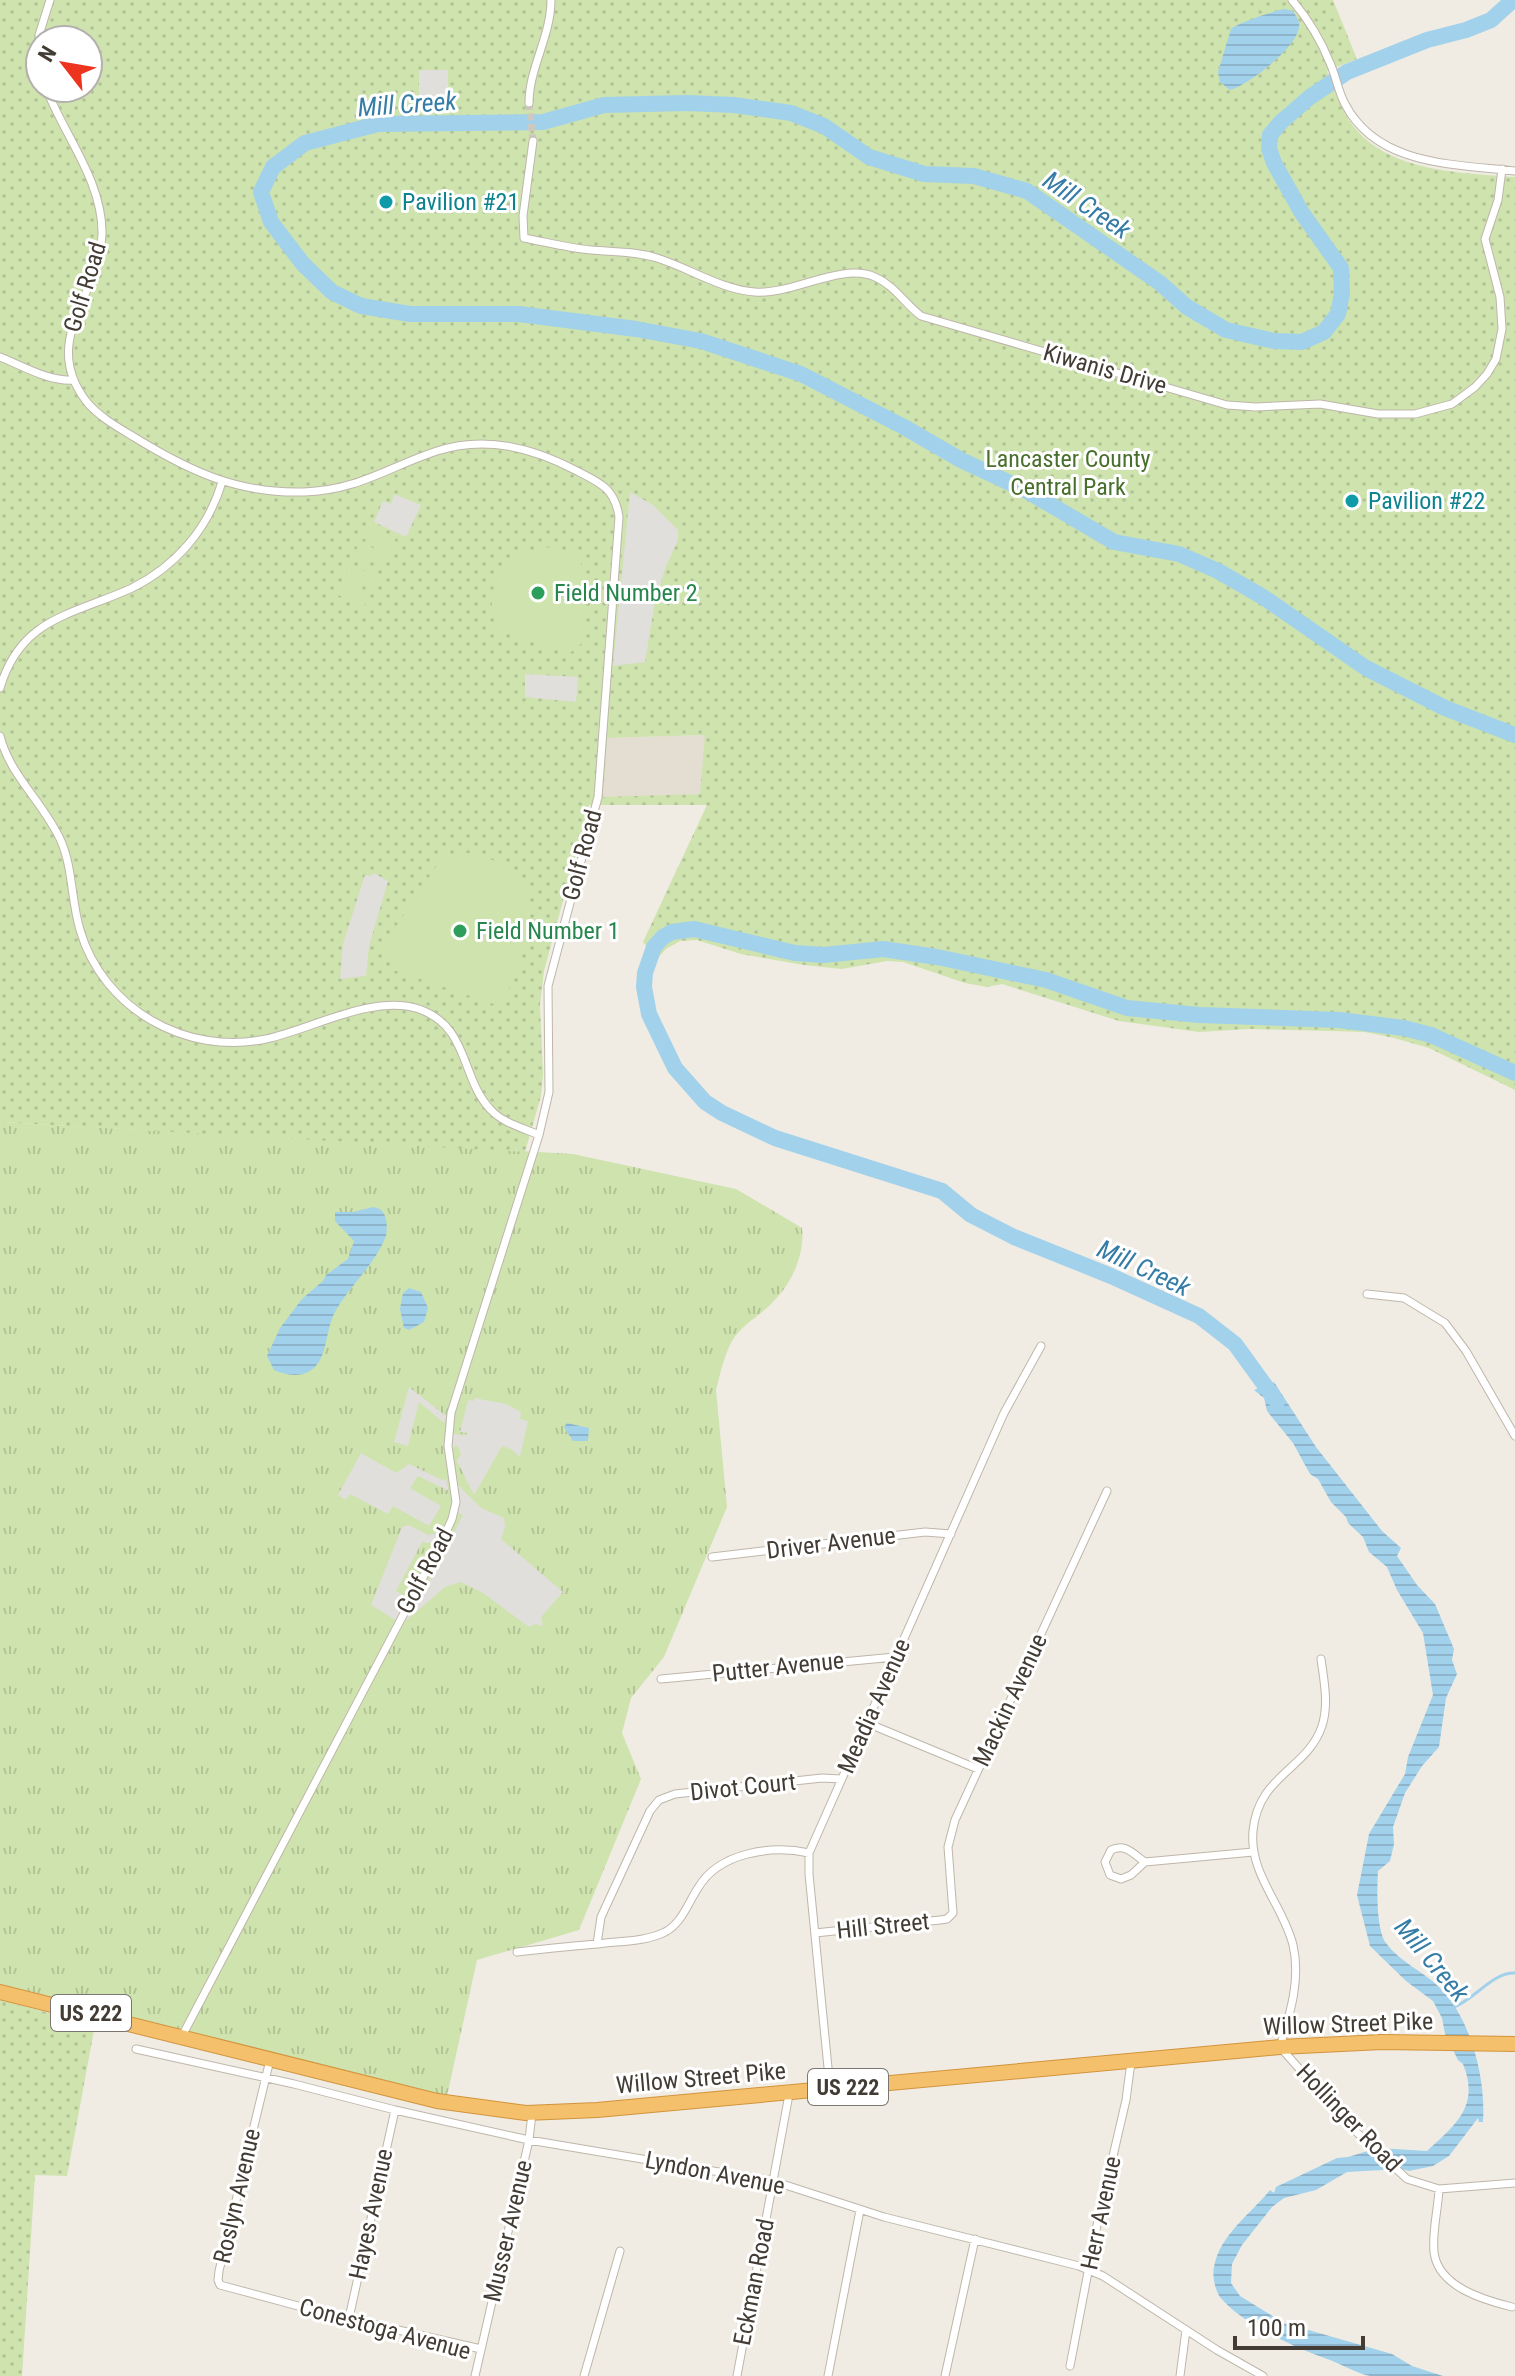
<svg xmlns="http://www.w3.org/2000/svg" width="1515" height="2376" font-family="'Roboto Condensed',sans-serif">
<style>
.residential{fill:#e4ddd2}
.grass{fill:url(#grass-tufts)}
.park{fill:url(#park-dots);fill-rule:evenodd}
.pitch{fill:#cee3ae}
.parking{fill:#e1dfdc}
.water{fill:url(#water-rules)}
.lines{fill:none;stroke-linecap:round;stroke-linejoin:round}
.stream{stroke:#a2d1eb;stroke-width:3}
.river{stroke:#a2d1eb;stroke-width:16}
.street-tunnel{stroke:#cdc9c0;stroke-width:7;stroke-dasharray:7 3.5;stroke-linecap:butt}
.street-casing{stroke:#beb6aa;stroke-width:9}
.highway-casing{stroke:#d2933c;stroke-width:16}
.street{stroke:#fff;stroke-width:7}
.highway{stroke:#f4c06b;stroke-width:14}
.culture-dot{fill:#0f9aa8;stroke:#fff;stroke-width:3}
.leisure-dot{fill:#2e9e5b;stroke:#fff;stroke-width:3}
.labels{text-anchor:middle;stroke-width:6;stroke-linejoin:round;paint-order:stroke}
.shield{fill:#fff;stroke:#7b7671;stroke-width:2}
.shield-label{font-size:22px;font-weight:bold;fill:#423c34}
.culture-label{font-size:24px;fill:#0d838f;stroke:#fff;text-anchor:start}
.street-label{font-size:24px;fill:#423c34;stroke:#fff}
.park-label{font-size:24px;fill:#496f2c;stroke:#fff}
.leisure-label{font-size:24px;fill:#27864d;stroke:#fff;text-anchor:start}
.water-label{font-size:26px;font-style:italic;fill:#357ca6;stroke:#fff}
</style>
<defs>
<pattern id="grass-tufts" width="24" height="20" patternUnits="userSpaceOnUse" patternTransform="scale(2)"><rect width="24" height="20" fill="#cee3ae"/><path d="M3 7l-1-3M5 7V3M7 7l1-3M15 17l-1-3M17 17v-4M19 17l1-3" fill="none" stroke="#b2c496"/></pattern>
<pattern id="park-dots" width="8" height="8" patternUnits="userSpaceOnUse" patternTransform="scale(2)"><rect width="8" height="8" fill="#cee3ae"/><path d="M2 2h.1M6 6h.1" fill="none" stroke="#b2c496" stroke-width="1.8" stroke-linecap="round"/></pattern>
<pattern id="water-rules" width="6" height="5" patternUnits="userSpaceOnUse" patternTransform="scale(2)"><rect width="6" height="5" fill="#a2d1eb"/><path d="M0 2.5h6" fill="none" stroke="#8db4ca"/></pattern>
</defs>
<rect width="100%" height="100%" fill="#f0ece3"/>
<path class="residential" d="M 706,735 L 701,794 L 603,798 L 606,738 Z"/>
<path class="grass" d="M 0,1122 L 573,1154 L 736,1189 L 802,1228 C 805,1254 792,1283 773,1302 C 760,1316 742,1324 732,1341 C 724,1356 720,1374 716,1390 L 727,1507 L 664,1657 L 631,1698 L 622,1733 L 641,1779 L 579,1930 L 477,1960 L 447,2096 L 0,1984 Z"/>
<path class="park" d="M 0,0 L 1333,0 L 1357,59 L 1327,71 C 1335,89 1341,111 1354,127 C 1390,172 1461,173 1515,177 L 1515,1090 L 1429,1048 L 1394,1038 L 1365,1032 L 1332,1031 L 1249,1029 L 1199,1032 L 1119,1021 L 1002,984 L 987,987 L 965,983 L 903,962 L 887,961 L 842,969 L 804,965 L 741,954 L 697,940 L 680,941 L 666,949 L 657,959 L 643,942 L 707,805 L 589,805 L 544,971 L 540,1005 L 543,1074 L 541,1096 L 525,1152 L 0,1122 ZM 40,40 L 88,40 L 88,88 L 40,88 ZM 705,735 L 700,794 L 603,797 L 607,738 Z
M 0,2000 L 95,2025 L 67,2176 L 35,2175 L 22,2376 L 0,2376 Z"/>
<path class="pitch" d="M 368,525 L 396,538 L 390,551 L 362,538 Z
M 360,542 L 388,555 L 382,567 L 354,554 Z
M 551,547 L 569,552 L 581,560 L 586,640 L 570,653 L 499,630 C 487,610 490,577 509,561 C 520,551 537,549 551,547 Z
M 350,564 L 378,577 L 372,590 L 344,577 Z
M 342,581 L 370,594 L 364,607 L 336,594 Z
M 467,853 C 565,871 526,945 502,1007 L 394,970 L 384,944 L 443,856 Z"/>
<path class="parking" d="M 419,70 L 448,70 L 448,97 L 419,98 Z
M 630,492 L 653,505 L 678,530 L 678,540 L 666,566 L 655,601 L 645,662 L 613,666 Z
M 394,494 L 421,505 L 406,537 L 374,522 L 383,501 L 391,504 Z
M 525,674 L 578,677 L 576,702 L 525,697 Z
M 374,873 L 388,881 L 369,946 L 366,976 L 340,979 L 343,944 L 365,875 L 370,876 Z
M 409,1387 L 446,1416 L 444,1423 L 419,1402 L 408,1446 L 394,1442 Z
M 474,1398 L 506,1404 L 521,1412 L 520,1419 L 528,1421 L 520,1457 L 511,1449 L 502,1446 L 474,1495 L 457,1461 L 461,1454 L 457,1445 L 448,1452 L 447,1427 L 455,1434 L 466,1436 L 467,1433 L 460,1432 L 468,1400 L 474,1401 Z
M 361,1453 L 396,1473 L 409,1464 L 442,1480 L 446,1479 L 449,1491 L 418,1476 L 410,1488 L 441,1506 L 429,1526 L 393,1506 L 388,1514 L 350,1494 L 346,1500 L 338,1495 Z
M 452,1479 L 481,1508 L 504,1518 L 505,1528 L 501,1539 L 563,1592 L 541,1617 L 543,1626 L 536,1624 L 529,1627 L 483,1593 L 461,1582 L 445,1587 L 402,1624 L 371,1605 L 402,1527 L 409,1525 L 428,1535 L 445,1532 L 437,1544 L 422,1542 L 396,1591 L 417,1603 L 463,1515 L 452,1510 Z"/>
<path class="water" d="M 1285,9 L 1293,11 C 1295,15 1298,18 1299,23 C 1303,44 1248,85 1230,90 L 1220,82 L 1218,72 L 1231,29 C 1236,24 1276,10 1285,9 Z
M 373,1207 C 387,1208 388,1224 386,1236 C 375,1265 348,1287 334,1314 C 326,1330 327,1355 315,1367 C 304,1378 287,1376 274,1370 L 267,1356 L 280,1328 L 302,1299 L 323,1281 L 326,1275 L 348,1259 L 354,1241 L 335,1221 L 335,1212 L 353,1212 Z
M 409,1288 L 421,1292 L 428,1308 L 424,1322 L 409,1330 L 404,1328 L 400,1309 L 403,1293 Z
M 1274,1382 L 1316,1447 L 1382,1531 L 1401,1548 L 1397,1556 L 1417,1585 L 1435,1604 L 1454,1649 L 1452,1660 L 1457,1674 L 1446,1698 L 1439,1747 L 1422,1766 L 1405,1793 L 1393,1827 L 1394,1844 L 1390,1861 L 1378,1871 C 1377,1888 1376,1930 1386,1943 C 1399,1961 1422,1971 1438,1986 C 1471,2017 1486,2079 1483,2122 L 1479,2122 L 1478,2118 L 1449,2156 L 1433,2166 L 1409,2171 L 1401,2169 L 1347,2172 L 1316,2190 L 1284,2198 L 1272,2207 L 1242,2245 L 1232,2264 L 1231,2283 L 1240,2296 L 1284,2323 L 1392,2354 L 1412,2366 L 1443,2376 C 1421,2376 1390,2376 1370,2376 C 1356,2373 1343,2365 1330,2360 C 1296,2348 1243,2325 1220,2297 C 1215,2290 1212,2275 1214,2267 C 1220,2234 1252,2213 1270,2190 L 1274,2193 L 1276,2187 L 1337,2158 L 1348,2157 L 1378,2148 L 1427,2151 C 1456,2124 1480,2106 1463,2064 L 1458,2060 L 1445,2034 L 1442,2018 L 1433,2001 L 1406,1981 L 1370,1946 L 1357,1895 L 1369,1834 L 1405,1774 L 1408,1757 L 1433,1695 L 1423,1633 L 1397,1590 L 1387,1567 L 1369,1552 L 1363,1537 L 1348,1523 L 1346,1517 L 1331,1502 L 1318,1479 L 1310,1474 L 1293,1443 L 1267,1411 L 1264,1398 L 1254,1390 Z
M 567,1423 L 589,1428 L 588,1441 L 573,1441 L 564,1427 Z"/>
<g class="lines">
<path class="stream" d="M 1454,2007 C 1475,1999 1493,1972 1515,1973"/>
<path class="river" d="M 1513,0 L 1491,20 L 1466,30 L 1427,40 L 1347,72 L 1310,97 L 1281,122 L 1270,135 L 1269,148 L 1274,163 L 1302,213 L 1341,268 L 1342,293 L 1338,314 L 1324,332 L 1302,342 L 1274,341 L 1226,330 L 1187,307 L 1160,283 L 1027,191 L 974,176 L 924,174 L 869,157 L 824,126 L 791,113 L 734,105 L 687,103 L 604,105 L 543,122 L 378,124 L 305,143 L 273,167 L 261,192 L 271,222 L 303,264 L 332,292 L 361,306 L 410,314 L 519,314 L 636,329 L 701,341 L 801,374 L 904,427 L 961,460 L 1027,491 L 1114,542 L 1179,554 L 1218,571 L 1263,597 L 1366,668 L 1445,708 L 1515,735
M 1277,1402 L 1235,1344 L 1199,1316 L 1111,1276 L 1014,1237 L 971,1215 L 942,1191 L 775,1138 L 722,1113 L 705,1102 L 675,1068 L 649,1014 L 644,987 L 645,973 L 654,947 L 663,937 L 672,932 L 694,929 L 795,953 L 824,955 L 883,949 L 937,957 L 1046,980 L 1127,1008 L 1199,1015 L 1339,1020 L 1404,1028 L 1431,1035 L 1515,1073"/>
<path class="street-tunnel" d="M 529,103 L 533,141"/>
<g class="street-casing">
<path id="street" d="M 1292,0 C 1309,20 1320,38 1330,63 C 1336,76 1338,91 1345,104 C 1377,166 1454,164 1515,171
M 40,66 L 39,35 L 50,0
M 46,88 C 64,135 103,182 102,234 C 101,294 39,339 86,401 C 98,416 117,427 134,437 C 189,471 238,494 304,492 C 359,490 388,467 437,451 C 486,435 533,448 577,471 C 601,483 615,489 619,517 L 598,797 L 548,986 L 549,1092 L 539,1135 L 451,1413 L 448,1446 L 456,1502 L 452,1519 L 441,1543 L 181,2038
M 529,103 C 529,68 551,36 551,0
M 533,141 L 523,216 L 524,238 C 546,242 568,248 591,250 C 613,252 635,251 657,258 C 689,268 722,290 755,292 C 793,295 841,262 875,277 C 894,285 905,304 921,316 L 1227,405 L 1256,407 L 1320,404 L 1378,414 L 1415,414 L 1452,404 L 1475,387 L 1487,374 L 1496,359 L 1502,329 L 1500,297 L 1485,239 L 1498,200 L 1502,169
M 0,357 C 23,366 49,382 74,380
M 0,688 C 21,617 73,615 132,588 C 176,566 208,529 222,482
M 0,736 C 10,776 44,803 61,841 C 73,869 71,900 80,930 C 103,1009 186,1056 266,1039 C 313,1029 371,994 419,1009 C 470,1027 460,1078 491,1110 C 503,1123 523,1128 539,1135
M 1367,1294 L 1404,1298 L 1445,1323 L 1466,1351 L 1515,1436
M 712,1557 L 925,1532 L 951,1534
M 1321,1659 C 1324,1681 1329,1704 1322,1726 C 1307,1770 1258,1775 1253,1831 C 1249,1874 1283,1905 1293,1945 C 1301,1979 1290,2014 1280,2047 L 1350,2126 L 1407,2179 L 1439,2189 L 1515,2183
M 661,1679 L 895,1657
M 867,1723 L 978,1769
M 1145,1862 C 1133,1854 1126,1843 1111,1850 L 1105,1862 L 1110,1875 L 1121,1879 L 1131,1875 L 1145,1862 L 1253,1852
M 815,1933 L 940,1920 L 947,1919 L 953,1913 L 948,1847 L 955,1820 L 1107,1491
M 597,1944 L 601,1917 L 650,1811 L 659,1800 L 675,1794 L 822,1778 L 841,1779
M 517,1952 C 544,1949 571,1946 598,1944 C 619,1941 645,1942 665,1932 C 682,1923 688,1903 698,1888 C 719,1852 772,1845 809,1853
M 136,2049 L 294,2084 L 395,2110 L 529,2140 L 773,2181 L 884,2217 L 1079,2266 L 1103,2276 L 1217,2350 L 1263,2376
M 270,2060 L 219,2271 L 218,2280 L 220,2285 L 324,2313 L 481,2349
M 830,2088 L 809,1874 L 809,1853 L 1004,1413 L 1041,1346
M 1439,2189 C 1438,2210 1432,2231 1434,2252 C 1438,2287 1484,2300 1512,2307
M 349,2318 L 395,2110
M 1070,2366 L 1097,2225 L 1126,2100 L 1131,2062
M 475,2376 L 529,2140 L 532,2113
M 584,2376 L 620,2251
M 737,2376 L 788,2100 L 786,2093
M 828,2376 L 860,2210
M 945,2376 L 975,2239
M 1180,2376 L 1186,2330"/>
</g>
<g class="highway-casing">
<path id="highway" d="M 0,1992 L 437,2101 L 526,2113 L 597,2110 L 1280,2047 L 1382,2042 L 1515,2044"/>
</g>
<use href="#street" class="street"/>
<use href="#highway" class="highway"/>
</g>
<g class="culture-dot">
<circle cx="386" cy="202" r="8"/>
<circle cx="1352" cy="501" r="8"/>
</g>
<g class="leisure-dot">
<circle cx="538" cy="593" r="8"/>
<circle cx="460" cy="931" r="8"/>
</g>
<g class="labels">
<g class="shield">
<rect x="51" y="1995" width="80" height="36" rx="6"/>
<rect x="808" y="2069" width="80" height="36" rx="6"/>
</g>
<g class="shield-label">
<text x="91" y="2021">US 222</text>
<text x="848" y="2095">US 222</text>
</g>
<g class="culture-label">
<text x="402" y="210">Pavilion #21</text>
<text x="1368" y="509">Pavilion #22</text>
</g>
<g class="street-label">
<text transform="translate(85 287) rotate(-73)" y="8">Golf Road</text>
<text transform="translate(1105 369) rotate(16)" y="8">Kiwanis Drive</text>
<text transform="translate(582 855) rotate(-75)" y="8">Golf Road</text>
<text transform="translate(831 1543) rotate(-7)" y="8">Driver Avenue</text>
<text transform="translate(425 1571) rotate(-62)" y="8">Golf Road</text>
<text transform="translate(778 1667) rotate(-6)" y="8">Putter Avenue</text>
<text transform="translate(1010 1700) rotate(-65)" y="8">Mackin Avenue</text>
<text transform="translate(874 1706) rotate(-66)" y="8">Meadia Avenue</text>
<text transform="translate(743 1787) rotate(-6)" y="8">Divot Court</text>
<text transform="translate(883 1926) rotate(-6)" y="8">Hill Street</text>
<text transform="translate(1348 2024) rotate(-2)" y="8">Willow Street Pike</text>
<text transform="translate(701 2078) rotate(-5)" y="8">Willow Street Pike</text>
<text transform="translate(1349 2118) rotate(46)" y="8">Hollinger Road</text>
<text transform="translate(715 2173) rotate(11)" y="8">Lyndon Avenue</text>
<text transform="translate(237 2196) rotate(-77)" y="8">Roslyn Avenue</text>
<text transform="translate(1101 2213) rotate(-78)" y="8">Herr Avenue</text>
<text transform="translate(371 2214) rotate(-78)" y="8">Hayes Avenue</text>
<text transform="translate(508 2231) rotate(-77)" y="8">Musser Avenue</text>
<text transform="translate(754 2282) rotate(-79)" y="8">Eckman Road</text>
<text transform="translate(385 2329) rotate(15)" y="8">Conestoga Avenue</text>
</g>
<g class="park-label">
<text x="1068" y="467">Lancaster County<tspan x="1068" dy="28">Central Park</tspan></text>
</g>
<g class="leisure-label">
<text x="554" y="601">Field Number 2</text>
<text x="476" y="939">Field Number 1</text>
</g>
<g class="water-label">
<text transform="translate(407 104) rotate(-4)" y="9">Mill Creek</text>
<text transform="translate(1087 205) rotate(34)" y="9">Mill Creek</text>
<text transform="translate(1144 1268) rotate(25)" y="9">Mill Creek</text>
<text transform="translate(1432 1960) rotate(50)" y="9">Mill Creek</text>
</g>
</g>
<g transform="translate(64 64) rotate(301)"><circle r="38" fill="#ffffff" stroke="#b3b1ae" stroke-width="2"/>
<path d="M0-6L14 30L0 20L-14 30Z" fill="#ec341f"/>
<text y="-12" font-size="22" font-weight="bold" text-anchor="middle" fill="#423c34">N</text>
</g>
<path d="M1235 2336v12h128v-12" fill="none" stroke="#423c34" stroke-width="4"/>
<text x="1247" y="2336" font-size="24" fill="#423c34" stroke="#ffffff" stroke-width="6" paint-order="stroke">100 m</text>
</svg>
